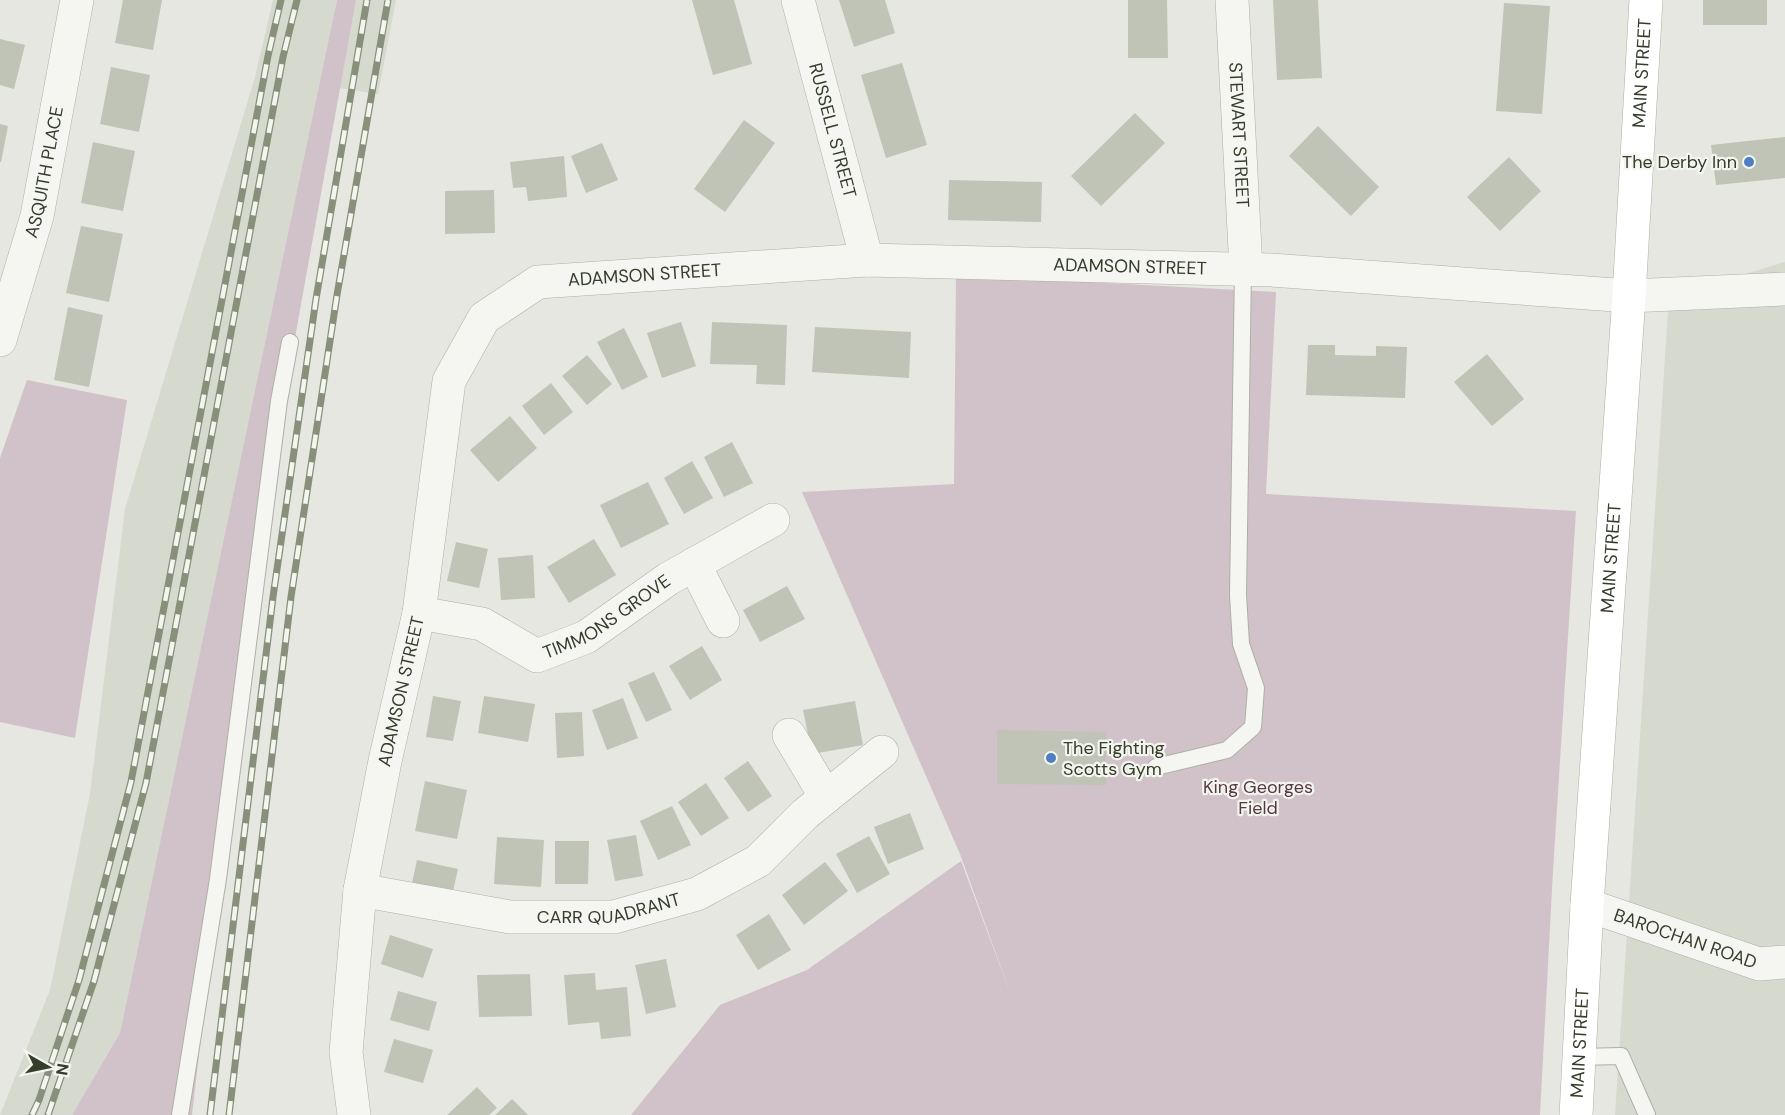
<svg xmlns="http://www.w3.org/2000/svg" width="1785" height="1115" font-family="'DM Sans',sans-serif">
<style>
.built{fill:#d5d9ce}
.green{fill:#d1c2c9}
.building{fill:#bfc4b7}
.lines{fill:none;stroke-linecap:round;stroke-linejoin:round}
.service-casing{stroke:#adb1a6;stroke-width:18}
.minor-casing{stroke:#adb1a6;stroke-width:34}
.primary-casing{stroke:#acb2a0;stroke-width:34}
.service{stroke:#f5f6f2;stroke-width:16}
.minor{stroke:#f5f6f2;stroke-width:33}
.primary{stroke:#fff;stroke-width:33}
.rail-casing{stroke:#88907b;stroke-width:7}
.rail{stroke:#f3f5ef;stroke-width:4.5;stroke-dasharray:14;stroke-linecap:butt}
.poi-dot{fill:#4f7ec2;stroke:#f3f5ef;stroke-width:2}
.labels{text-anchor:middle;stroke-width:4.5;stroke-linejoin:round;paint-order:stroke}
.street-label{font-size:18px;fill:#363d2a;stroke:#f3f5ef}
.poi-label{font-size:18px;fill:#363d2a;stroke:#f3f5ef;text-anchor:end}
.park-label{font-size:18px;fill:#583846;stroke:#f3f5ef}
</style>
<rect width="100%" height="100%" fill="#e5e7e0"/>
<path class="built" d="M 273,0 L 337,0 L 120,1033 L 72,1115 L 0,1115 L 50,990 L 90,794 L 125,509 L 255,77 Z
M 356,0 L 396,0 L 378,94 L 339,88 Z
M 1785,262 L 1785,1115 L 1615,1115 L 1669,297 Z"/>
<path class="green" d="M 337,0 L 356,0 L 283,404 L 234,755 L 192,1115 L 72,1115 L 120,1033 Z
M 956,275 L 1276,292 L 1266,494 L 1576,511 L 1553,871 L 1540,1115 L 631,1115 L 720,1005 L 807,970 L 961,861 L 1012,998 L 960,854 L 802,492 L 954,484 Z
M 27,380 L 127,400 L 75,738 L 0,722 L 0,458 Z"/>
<path class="building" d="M 123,0 L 162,0 L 153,50 L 115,43 Z
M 692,0 L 734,0 L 752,64 L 713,75 Z
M 839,0 L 885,0 L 895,33 L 854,47 Z
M 1128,0 L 1167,0 L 1168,58 L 1128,58 Z
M 1273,0 L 1318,0 L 1322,78 L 1277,80 Z
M 1703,0 L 1767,0 L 1767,25 L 1703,25 Z
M 1504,3 L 1550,6 L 1542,114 L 1496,111 Z
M 0,39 L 25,45 L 14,89 L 0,85 Z
M 902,63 L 927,145 L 886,158 L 861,75 Z
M 111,67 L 150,75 L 139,132 L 100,124 Z
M 1135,113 L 1165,143 L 1101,206 L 1071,176 Z
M 744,120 L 775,143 L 725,212 L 694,189 Z
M 0,124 L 8,126 L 1,162 L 0,162 Z
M 1318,126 L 1379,187 L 1351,216 L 1289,156 Z
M 1785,137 L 1785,178 L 1716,185 L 1711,145 Z
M 93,142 L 135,151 L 123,211 L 81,203 Z
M 602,143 L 618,180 L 586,193 L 571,156 Z
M 564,156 L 567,197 L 528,201 L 526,187 L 513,188 L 510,162 Z
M 1509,157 L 1541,191 L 1500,231 L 1467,197 Z
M 949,180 L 1042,182 L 1041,222 L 948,220 Z
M 494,190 L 495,233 L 445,234 L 445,191 Z
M 81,226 L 123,234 L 109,302 L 66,293 Z
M 68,307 L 103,315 L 89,387 L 54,380 Z
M 681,322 L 696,366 L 662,378 L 647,333 Z
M 712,322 L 787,325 L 785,385 L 756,384 L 757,365 L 710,364 Z
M 815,327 L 911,332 L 909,378 L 812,372 Z
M 624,328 L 648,377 L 622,390 L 597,342 Z
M 1308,345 L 1335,345 L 1335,355 L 1376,356 L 1376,346 L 1407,347 L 1405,398 L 1306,395 Z
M 1487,354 L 1524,399 L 1492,426 L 1454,382 Z
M 587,355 L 612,384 L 587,405 L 562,376 Z
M 551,383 L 573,412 L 544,435 L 522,406 Z
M 510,416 L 537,448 L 498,482 L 470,450 Z
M 732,442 L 753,483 L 724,497 L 704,457 Z
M 692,461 L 713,498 L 684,514 L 664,478 Z
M 648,482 L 669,524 L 621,548 L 600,505 Z
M 594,539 L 616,575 L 569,603 L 547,567 Z
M 456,542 L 488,549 L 479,588 L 447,581 Z
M 533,555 L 535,598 L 501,600 L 498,558 Z
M 787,586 L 805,619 L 760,642 L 743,610 Z
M 702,646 L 722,680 L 690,700 L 669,666 Z
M 654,672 L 672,710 L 646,722 L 628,683 Z
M 433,696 L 461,701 L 453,741 L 426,737 Z
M 484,696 L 535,704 L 528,742 L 478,733 Z
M 623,698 L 638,738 L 607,750 L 592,710 Z
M 855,701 L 863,745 L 812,754 L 803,710 Z
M 582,712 L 584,756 L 557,758 L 555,713 Z
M 997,730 L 1106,732 L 1106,785 L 997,784 Z
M 748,761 L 772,796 L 748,812 L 724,778 Z
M 425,781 L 467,790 L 457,839 L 415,831 Z
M 706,783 L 729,818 L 701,836 L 678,802 Z
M 672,806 L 691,845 L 658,860 L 640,821 Z
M 910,813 L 924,849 L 888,864 L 874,827 Z
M 636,835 L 643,876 L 615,881 L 607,840 Z
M 869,836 L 890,874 L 857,893 L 836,854 Z
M 497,837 L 544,840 L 541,887 L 494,884 Z
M 555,841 L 589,841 L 588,884 L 555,884 Z
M 417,860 L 458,869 L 451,900 L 410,892 Z
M 825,862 L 848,891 L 804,925 L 782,895 Z
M 769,914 L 791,950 L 758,970 L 736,935 Z
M 390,935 L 433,949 L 423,978 L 381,964 Z
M 666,959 L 676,1007 L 646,1014 L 635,965 Z
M 595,973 L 596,990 L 627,987 L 631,1036 L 601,1039 L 599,1022 L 568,1025 L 564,975 Z
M 530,974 L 532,1016 L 479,1017 L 477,975 Z
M 398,991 L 437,1002 L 429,1031 L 390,1020 Z
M 394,1039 L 433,1050 L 423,1083 L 384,1072 Z
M 477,1087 L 497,1108 L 489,1115 L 447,1115 Z
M 512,1099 L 528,1115 L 495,1115 Z"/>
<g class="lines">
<g class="service-casing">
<path id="service" d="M 1156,767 L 1227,750 L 1253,727 L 1256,688 L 1241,644 L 1238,595 L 1243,269
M 1578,1057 L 1621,1056 L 1647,1115
M 180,1115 L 218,879 L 279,401 L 290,342"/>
</g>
<g class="minor-casing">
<g id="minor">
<path id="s1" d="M 798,0 L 867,260"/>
<path id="s2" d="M 1232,0 L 1246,269"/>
<path id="s3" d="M 0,340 L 37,216 L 77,0"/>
<path d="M 694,564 L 723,621"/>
<path id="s4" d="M 419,613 L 482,624 L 537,656 L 586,637 L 668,579 L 773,520"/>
<path d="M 789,735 L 826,797"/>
<path id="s5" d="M 360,890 L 510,917 L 614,917 L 697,894 L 758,861 L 805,814 L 882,752"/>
<path id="s6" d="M 1587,905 L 1759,964 L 1785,962"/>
<path id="s7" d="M 354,1115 L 346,1052 L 360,890 L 385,761 L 419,613 L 449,381 L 484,318 L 538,282 L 867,260 L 1271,270 L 1629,296 L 1785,289"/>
</g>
</g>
<g class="primary-casing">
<g id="primary">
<path id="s8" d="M 1576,1115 L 1587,905 L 1629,296 L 1646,0"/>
</g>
</g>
<use href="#service" class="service"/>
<use href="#minor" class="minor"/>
<use href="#primary" class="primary"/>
<g class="rail-casing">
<path id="rail" d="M 32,1115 L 39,1100 L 79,980 L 131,782 L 268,56 L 281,0
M 48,1115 L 94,981 L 146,783 L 283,57 L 297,0
M 210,1115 L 273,597 L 316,299 L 367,0
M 229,1115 L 291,597 L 337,295 L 388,0"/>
</g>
<use href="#rail" class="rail"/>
</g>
<g class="poi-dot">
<circle cx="1749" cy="162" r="6"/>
<circle cx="1051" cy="758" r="6"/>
</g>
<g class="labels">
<g class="street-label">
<text dy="6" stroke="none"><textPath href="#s8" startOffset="1044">MAIN STREET</textPath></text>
<text dy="6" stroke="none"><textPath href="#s1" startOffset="135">RUSSELL STREET</textPath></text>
<text dy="6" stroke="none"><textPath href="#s2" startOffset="135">STEWART STREET</textPath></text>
<text dy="6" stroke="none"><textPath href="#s3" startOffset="174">ASQUITH PLACE</textPath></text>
<text dy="6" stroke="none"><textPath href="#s7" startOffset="1473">ADAMSON STREET</textPath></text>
<text dy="6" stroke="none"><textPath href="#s7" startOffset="987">ADAMSON STREET</textPath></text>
<text dy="6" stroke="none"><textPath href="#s8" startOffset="558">MAIN STREET</textPath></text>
<text dy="6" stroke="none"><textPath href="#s4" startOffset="208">TIMMONS GROVE</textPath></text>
<text dy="6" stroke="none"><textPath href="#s7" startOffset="429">ADAMSON STREET</textPath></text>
<text dy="6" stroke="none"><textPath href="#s5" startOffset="252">CARR QUADRANT</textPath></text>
<text dy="6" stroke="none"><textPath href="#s6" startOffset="104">BAROCHAN ROAD</textPath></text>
<text dy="6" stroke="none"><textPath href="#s8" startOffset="72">MAIN STREET</textPath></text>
</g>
<g class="poi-label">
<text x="1737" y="168">The Derby Inn</text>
<text x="1063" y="754" text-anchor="start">The Fighting<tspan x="1063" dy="21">Scotts Gym</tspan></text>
</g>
<g class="park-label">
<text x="1258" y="793">King Georges<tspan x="1258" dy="21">Field</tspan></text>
</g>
</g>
<g transform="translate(48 1067) rotate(99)" stroke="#f3f5ef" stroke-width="4.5" paint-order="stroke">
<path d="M0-4.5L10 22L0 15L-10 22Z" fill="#363d2a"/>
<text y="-9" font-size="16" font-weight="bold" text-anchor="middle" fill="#363d2a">N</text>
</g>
</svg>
